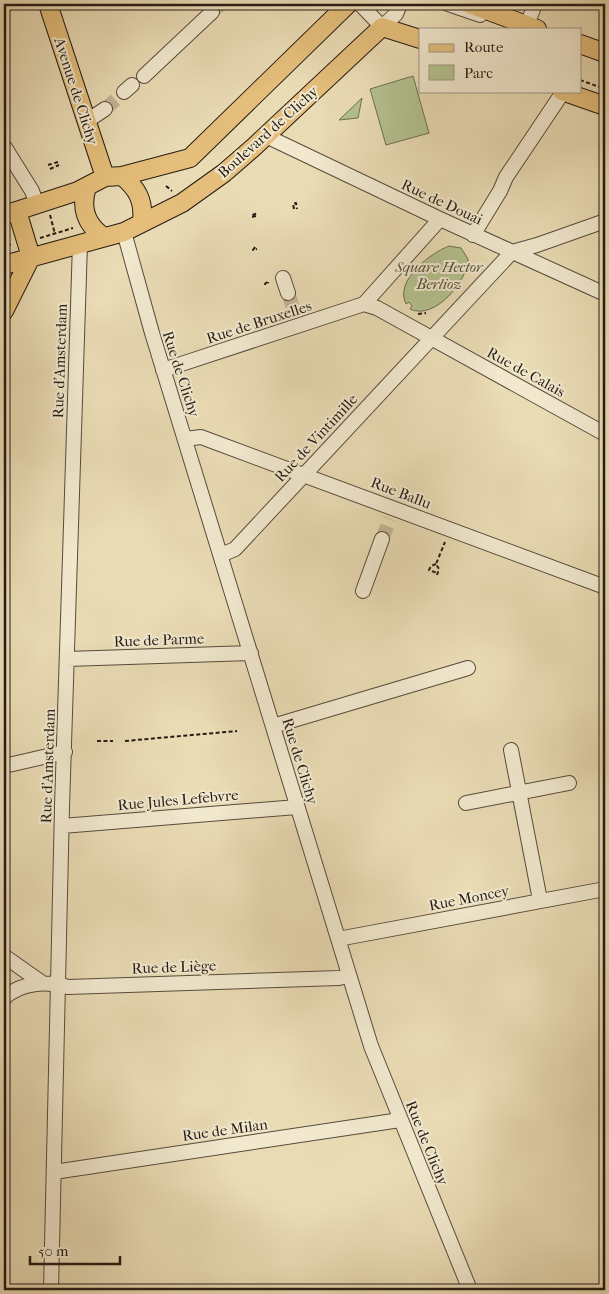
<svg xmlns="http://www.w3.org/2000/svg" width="609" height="1294" font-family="'IM FELL French Canon',serif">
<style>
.green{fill:#b4c18f;stroke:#6d6e52}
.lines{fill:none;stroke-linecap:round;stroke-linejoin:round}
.minor-tunnel{stroke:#c2b594;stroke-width:14;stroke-dasharray:14 7;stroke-linecap:butt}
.minor-casing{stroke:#574b3c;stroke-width:16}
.major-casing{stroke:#261b14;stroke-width:20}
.path{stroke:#261b14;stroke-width:2;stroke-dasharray:4 2.5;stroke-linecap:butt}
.minor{stroke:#f1e8ce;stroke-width:14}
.major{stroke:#e4be7a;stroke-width:18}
.labels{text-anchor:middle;stroke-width:4;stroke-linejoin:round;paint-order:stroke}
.street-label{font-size:15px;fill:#261b14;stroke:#f1e8ce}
.park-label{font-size:15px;font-style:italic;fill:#514d39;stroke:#f1e8ce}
</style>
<rect width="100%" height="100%" fill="#e9dbb4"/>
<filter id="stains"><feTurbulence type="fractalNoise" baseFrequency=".004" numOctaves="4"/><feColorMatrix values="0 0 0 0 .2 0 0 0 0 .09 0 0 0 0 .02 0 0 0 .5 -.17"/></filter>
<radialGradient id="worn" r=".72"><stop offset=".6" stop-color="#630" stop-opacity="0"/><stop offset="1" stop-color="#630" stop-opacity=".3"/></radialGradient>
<path class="green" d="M 413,76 L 429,133 L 386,145 L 370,89 Z
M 362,98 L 358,118 L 339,120 Z
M 449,246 L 461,248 L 468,259 C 468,281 434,321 410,309 L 412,306 L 409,302 L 406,304 C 394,280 431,253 449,246 Z"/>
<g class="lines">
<path class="minor-tunnel" d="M 212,12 L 221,4
M 105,109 L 124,92
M 288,293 L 296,316
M 382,539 L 390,519"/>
<g class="minor-casing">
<path id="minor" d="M 360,4 L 382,27 L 391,29
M 448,4 L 480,15
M 527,25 L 535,4
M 382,27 L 396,14 L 400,4
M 144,76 L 212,12
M 124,92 L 132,85
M 93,117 L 105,109
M 266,136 L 440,219 L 605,294
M 4,146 L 32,191 L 37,205
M 124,232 L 152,333 L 371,1046 L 470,1290
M 473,235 L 500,191 L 506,177 L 563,92
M 283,278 L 288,293
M 364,304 L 440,219
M 163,370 L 364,304 L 377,308 L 605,434
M 185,439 L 201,437 L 605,587
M 221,555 L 235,549 L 512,252 L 537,245 L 605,221
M 363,591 L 382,539
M 67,659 L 251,653
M 273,726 L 468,668
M 511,750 L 540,900
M 4,766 L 65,752
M 466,803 L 569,783
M 62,826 L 297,807
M 338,939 L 605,889
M 4,956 L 41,982
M 4,998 C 21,982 47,981 68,987 L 339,978 L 349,976
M 54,1172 L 400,1120
M 51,1290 L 62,807 L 80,243"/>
</g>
<g class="major-casing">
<path id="major" d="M 48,4 L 105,177
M 470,4 L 537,29
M 580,44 L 605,53
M 562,91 L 605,106
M 122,176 C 138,189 144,201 142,222
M 87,187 C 80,208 86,225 104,237
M 17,211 L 31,257
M 4,215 L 78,191 L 105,177 L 122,176 L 190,158 L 348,4
M 4,265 L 124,232 L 182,203 L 224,173 L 255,146 L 382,27 L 420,39
M 4,311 L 31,257"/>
</g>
<path class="path" d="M 432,29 L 435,29
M 580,80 L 605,89
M 48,165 L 58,162
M 50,169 L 59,165
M 166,186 L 172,191
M 294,209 L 293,204 L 296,203 L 297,209
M 50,215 L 55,234
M 256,216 L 252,217 L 252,215 L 258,213
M 40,238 L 73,228
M 8,247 L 11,243
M 255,247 L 253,250 L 257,249
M 267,282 L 265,284 L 268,284 L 268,282
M 418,314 L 426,313
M 436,564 L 431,566 L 429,570 L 437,573
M 437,575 L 439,569 L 436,564 L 445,542
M 97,741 L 113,741
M 125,741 L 237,731"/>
<use href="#minor" class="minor"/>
<use href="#major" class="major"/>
</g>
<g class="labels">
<g class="street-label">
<text transform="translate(76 91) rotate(72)" y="5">Avenue de Clichy</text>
<text transform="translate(268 132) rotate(-42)" y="5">Boulevard de Clichy</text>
<text transform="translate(442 202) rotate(25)" y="5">Rue de Douai</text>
<text transform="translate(259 322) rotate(-18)" y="5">Rue de Bruxelles</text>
<text transform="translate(60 361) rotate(-88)" y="5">Rue d'Amsterdam</text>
<text transform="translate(526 372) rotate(29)" y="5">Rue de Calais</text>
<text transform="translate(181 374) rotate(72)" y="5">Rue de Clichy</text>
<text transform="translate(316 438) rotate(-47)" y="5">Rue de Vintimille</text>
<text transform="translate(401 493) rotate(21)" y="5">Rue Ballu</text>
<text transform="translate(159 640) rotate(-2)" y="5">Rue de Parme</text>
<text transform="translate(300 761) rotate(73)" y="5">Rue de Clichy</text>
<text transform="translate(48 766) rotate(-88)" y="5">Rue d'Amsterdam</text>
<text transform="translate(178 800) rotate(-5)" y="5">Rue Jules Lefebvre</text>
<text transform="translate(469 898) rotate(-11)" y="5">Rue Moncey</text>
<text transform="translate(174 967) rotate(-2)" y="5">Rue de Liège</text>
<text transform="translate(225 1130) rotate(-8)" y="5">Rue de Milan</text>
<text transform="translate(427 1143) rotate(68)" y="5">Rue de Clichy</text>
</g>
<g class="park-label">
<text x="439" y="272">Square Hector<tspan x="439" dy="17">Berlioz</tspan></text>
</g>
</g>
<rect width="609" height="1294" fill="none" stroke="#e9dbb4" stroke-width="20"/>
<rect x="5" y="5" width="599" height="1284" fill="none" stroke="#261b14" stroke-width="2.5"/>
<rect x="10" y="10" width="589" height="1274" fill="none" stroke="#261b14"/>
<rect x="419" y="28" width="162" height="65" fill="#f1e8ce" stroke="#a09684"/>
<rect x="429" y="44" width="25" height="8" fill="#e4be7a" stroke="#a09684"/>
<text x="464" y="52" font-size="15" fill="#261b14">Route</text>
<rect x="429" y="65" width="25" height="15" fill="#b4c18f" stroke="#a09684"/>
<text x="464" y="78" font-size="15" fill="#261b14">Parc</text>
<path d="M30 1256v8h90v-8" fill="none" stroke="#261b14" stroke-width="2.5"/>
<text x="38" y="1256" font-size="15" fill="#261b14" stroke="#f1e8ce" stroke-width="4" paint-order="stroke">50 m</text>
<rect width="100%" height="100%" filter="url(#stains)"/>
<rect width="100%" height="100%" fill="url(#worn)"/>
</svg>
